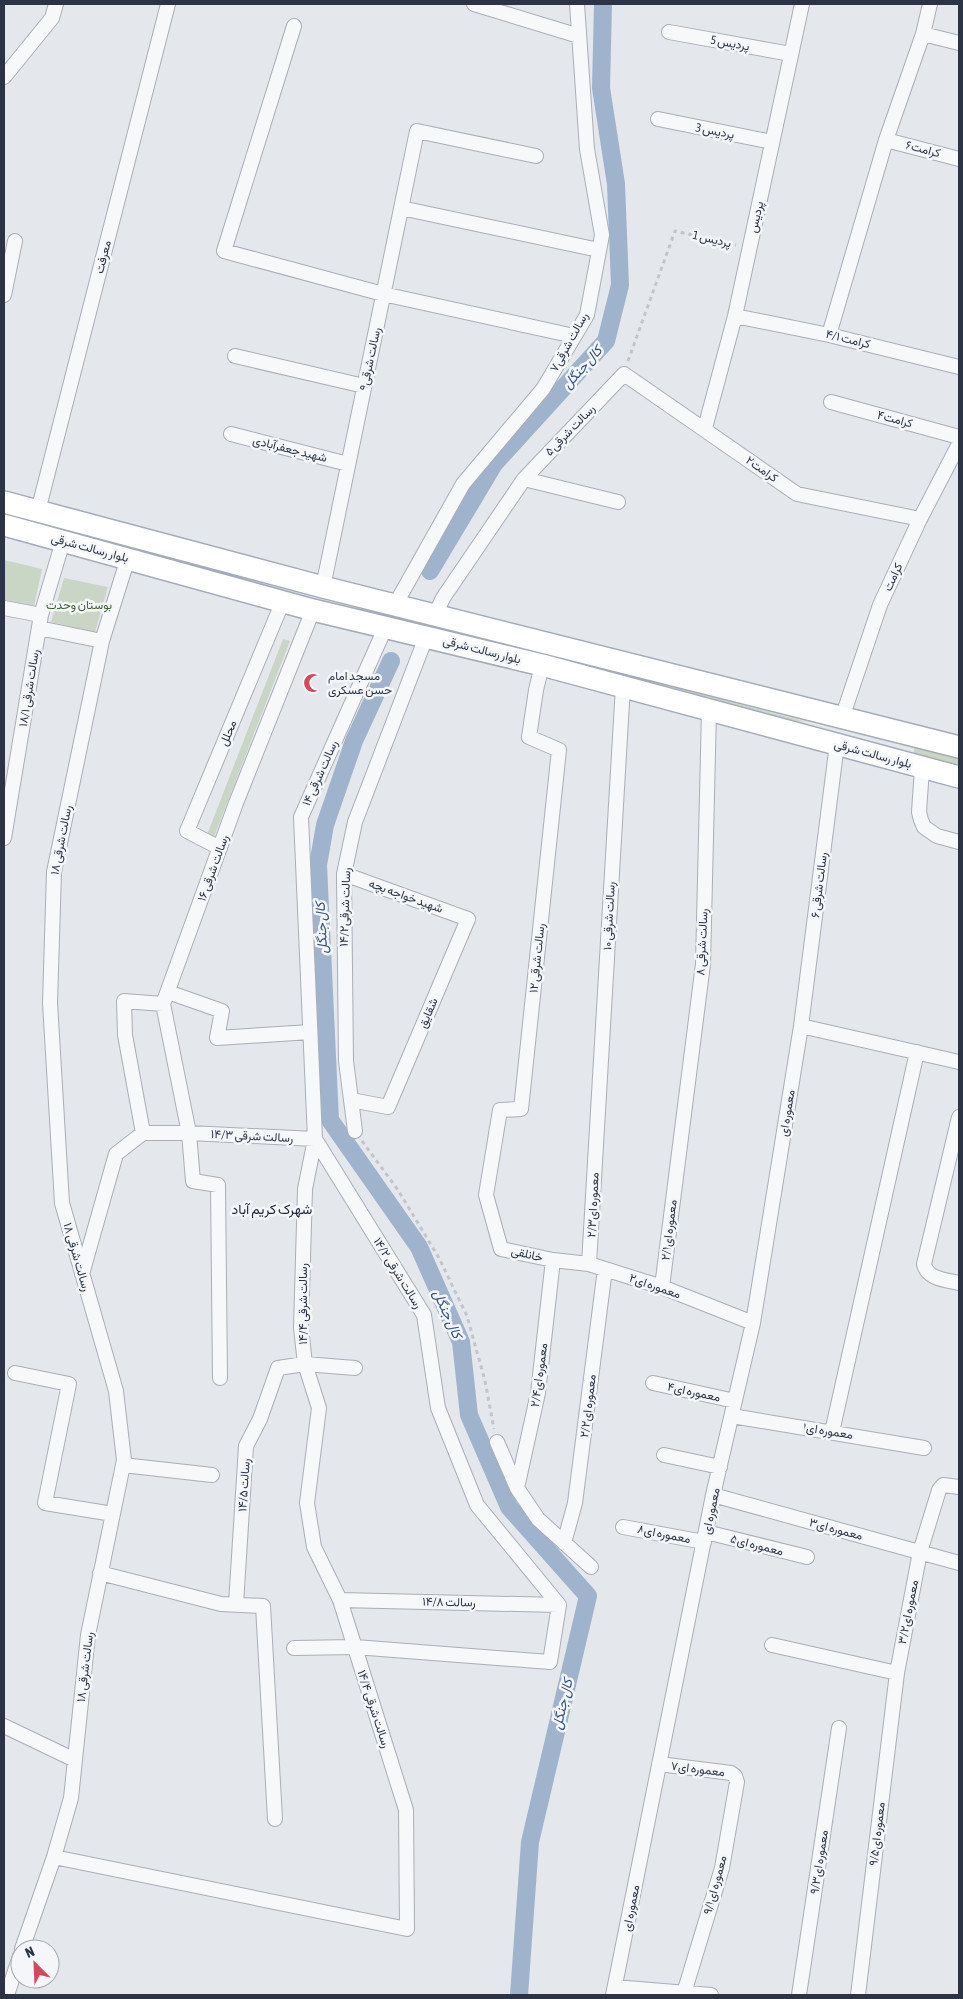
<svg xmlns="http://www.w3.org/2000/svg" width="963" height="1999" font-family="'Asap Condensed',Vazirmatn,sans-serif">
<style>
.green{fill:#c9d6c5}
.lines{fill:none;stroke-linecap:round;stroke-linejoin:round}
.canal{stroke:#9fb4cc;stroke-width:18}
.minor-casing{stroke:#a9aeb7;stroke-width:16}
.primary-casing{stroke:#a3abb8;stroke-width:24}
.path{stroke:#c2c5cb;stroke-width:3;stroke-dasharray:4 4;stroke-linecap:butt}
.minor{stroke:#f7f8fa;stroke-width:14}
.primary{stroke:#fff;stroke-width:21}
.labels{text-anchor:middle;stroke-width:5;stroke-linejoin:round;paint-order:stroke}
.street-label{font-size:12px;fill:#2b3445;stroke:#f4f6f9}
.park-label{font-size:12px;fill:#3f6138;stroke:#f4f6f9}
.poi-label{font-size:12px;fill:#2b3445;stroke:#f4f6f9;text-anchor:start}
.water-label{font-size:14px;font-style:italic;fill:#34527a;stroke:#f4f6f9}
.neighbourhood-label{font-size:14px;fill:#1d2536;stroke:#f4f6f9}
</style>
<rect width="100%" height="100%" fill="#e4e7ec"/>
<path class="green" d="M 4,512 L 246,577 L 234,582 L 4,520 Z
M 4,560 L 42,569 L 34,606 L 4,600 Z
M 64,578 L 108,587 L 95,632 L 51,622 Z
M 336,606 L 386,611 L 807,722 L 775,719 Z
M 283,639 L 290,641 L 212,842 L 205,840 Z
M 915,746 L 959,758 L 959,767 L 913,755 Z"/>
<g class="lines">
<path class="canal" d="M 430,571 L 494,464 L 606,341 L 620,285 L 616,184 L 601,88 L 603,4
M 391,661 L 354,741 L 325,825 L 318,865 L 330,1120 L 419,1247 L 461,1342 L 469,1415 L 509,1507 L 588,1596 L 530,1842 L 519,1995"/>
<g class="minor-casing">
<path id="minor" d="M 474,4 L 579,36
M 294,26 L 224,251 L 383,294 L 574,336
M 669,32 L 791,54
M 923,34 L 959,43
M 4,77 L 52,18 L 56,4
M 658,119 L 772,142
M 886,140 L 959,159
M 401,208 L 599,250
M 4,295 L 15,241
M 735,316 L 829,335 L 959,367
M 829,335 L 886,140 L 923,34 L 930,4
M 235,356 L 364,386
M 831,402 L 959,437
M 705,428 L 735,316 L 802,4
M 231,434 L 348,464
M 524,479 L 618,502
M 38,511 L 168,4
M 323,587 L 417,131 L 536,156
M 395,605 L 463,484 L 543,389 L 587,315 L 602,235 L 587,149 L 577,4
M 4,608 L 41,615
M 435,615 L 443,598 L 524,479 L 624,374 L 797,494 L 920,519
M 39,628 L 102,641
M 542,665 L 536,690 L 529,737 L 559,750 L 521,1109 L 500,1110 L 486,1195 L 501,1249 L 553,1260 L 589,1264 L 662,1287 L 753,1323
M 842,718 L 880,605 L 920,519 L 959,444
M 922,768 L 919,812 L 921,820 L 924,827 L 937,836 L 959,842
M 4,838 L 41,615 L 63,541
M 220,848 L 187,831 L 283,601
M 344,874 L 468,919 L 388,1107 L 351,1100
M 168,992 L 222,1011 L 217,1038 L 310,1032
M 163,1004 L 124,1001 L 125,1035 L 143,1133 L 189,1133 L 315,1139
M 801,1026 L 959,1062
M 959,1117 L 924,1264 C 927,1279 946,1280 959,1283
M 355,1131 L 346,1061 L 344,874 L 355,822 L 426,637
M 589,1264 L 623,686
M 82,1274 L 116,1154 L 143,1133
M 662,1287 L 703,964 L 709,710
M 15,1373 L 69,1384 L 45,1503 L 113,1514
M 220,1378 L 218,1185 L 193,1181 L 189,1133 L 163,1004 L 236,803 L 313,610
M 653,1383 L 735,1401
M 732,1416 L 924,1448
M 832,1432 L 917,1052
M 497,1442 L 517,1488 L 538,1519 L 591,1567
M 664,1455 L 720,1467
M 123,1465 L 212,1475
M 517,1488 L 538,1393 L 553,1260
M 713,1495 L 959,1563
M 623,1527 L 704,1542
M 706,1532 L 807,1557
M 564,1543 L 575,1503 L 605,1269
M 100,1573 L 221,1604 L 263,1606 L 275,1819
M 340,1600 L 559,1605
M 236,1604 L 246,1446 L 260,1419 L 278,1368 L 305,1364 L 355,1368
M 772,1645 L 897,1673
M 294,1648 L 355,1647 L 550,1662 L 559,1605 L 477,1505 L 438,1408 L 424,1315 L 315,1139
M 4,1726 L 75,1760
M 659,1764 L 731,1773 L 735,1776 L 737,1782 L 722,1868 L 684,1993
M 54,1857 L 407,1929 L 406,1810 L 340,1600 L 314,1547 L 307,1503 L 319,1408 L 305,1364 L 301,1328 L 305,1189 L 315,1139 L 301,817 L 386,626
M 22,1949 L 54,1857 L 71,1798 L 88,1635 L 124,1460 L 116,1391 L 62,1203 L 50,1003 L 54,872 L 102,641 L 128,558
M 615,1987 L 711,1995
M 7,1995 L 20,1956
M 613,1995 L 713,1495 L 753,1323 L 801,1026 L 837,744
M 799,1995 L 839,1728
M 858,1995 L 897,1673 L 920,1552 L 939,1490 L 943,1485 L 959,1487"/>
</g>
<g class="primary-casing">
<path id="primary" d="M 4,502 L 323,587 L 959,747
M 4,525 L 313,610 L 542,665 L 959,777"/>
</g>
<path class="path" d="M 628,361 L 675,231 L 736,245
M 362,1141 L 398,1190 L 439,1258 L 467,1316 L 485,1381 L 494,1429"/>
<use href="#minor" class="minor"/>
<use href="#primary" class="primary"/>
</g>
<defs>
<g id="mosque-bare" transform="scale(1.5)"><path d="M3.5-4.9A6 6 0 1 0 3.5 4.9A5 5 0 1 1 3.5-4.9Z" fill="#d1495b" stroke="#f4f6f9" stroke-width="2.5" paint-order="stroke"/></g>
</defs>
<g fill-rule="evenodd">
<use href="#mosque-bare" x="313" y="683"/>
</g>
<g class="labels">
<g class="street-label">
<text transform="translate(730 43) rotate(10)" y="4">پردیس 5</text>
<text transform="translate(715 131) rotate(11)" y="4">پردیس 3</text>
<text transform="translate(923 149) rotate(15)" y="4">کرامت۶</text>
<text transform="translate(756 217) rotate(-78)" y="4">پردیس</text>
<text transform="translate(712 239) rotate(13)" y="4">پردیس 1</text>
<text transform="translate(103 257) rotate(-76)" y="4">معرفت</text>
<text transform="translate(848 339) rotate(14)" y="4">کرامت ۴/۱</text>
<text transform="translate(569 342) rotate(-61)" y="4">رسالت شرقی۷</text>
<text transform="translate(370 359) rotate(-78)" y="4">رسالت شرقی۹</text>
<text transform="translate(895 419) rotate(15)" y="4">کرامت۴</text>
<text transform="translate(570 430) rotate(-46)" y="4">رسالت شرقی۵</text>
<text transform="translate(290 449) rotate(14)" y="4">شهید جعفرآبادی</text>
<text transform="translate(762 469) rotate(35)" y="4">کرامت۲</text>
<text transform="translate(90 548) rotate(15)" y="4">بلوار رسالت شرقی</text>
<text transform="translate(893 577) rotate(-65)" y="4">کرامت</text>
<text transform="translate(482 650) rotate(14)" y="4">بلوار رسالت شرقی</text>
<text transform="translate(29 688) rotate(-81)" y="4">رسالت شرقی ۱۸/۱</text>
<text transform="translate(228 733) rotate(-67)" y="4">محلل</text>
<text transform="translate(873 754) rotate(15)" y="4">بلوار رسالت شرقی</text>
<text transform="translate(320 773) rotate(-66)" y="4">رسالت شرقی ۱۴</text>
<text transform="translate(61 840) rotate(-79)" y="4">رسالت شرقی ۱۸</text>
<text transform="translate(213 868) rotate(-70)" y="4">رسالت شرقی ۱۶</text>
<text transform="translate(819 885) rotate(-83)" y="4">رسالت شرقی ۶</text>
<text transform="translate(406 896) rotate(20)" y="4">شهید خواجه بچه</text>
<text transform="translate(345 907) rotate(-88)" y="4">رسالت شرقی۱۴/۲</text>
<text transform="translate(609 916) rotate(-87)" y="4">رسالت شرقی ۱۰</text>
<text transform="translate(702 942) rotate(-87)" y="4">رسالت شرقی ۸</text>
<text transform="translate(537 958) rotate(-84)" y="4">رسالت شرقی ۱۲</text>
<text transform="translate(428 1013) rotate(-67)" y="4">شقایق</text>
<text transform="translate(787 1113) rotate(-81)" y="4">معموره ای</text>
<text transform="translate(252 1136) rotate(3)" y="4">رسالت شرقی ۱۴/۳</text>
<text transform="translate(593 1205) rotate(-87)" y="4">معموره ای۲/۳</text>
<text transform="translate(669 1230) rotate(-83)" y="4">معموره ای۲/۱</text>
<text transform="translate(527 1254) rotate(13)" y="4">خانلقی</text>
<text transform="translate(77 1257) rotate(74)" y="4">رسالت شرقی ۱۸</text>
<text transform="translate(398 1273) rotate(58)" y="4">رسالت شرقی ۱۴/۲</text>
<text transform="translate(655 1286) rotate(19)" y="4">معموره ای۲</text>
<text transform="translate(303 1304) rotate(-90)" y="4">رسالت شرقی ۱۴/۴</text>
<text transform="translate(539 1375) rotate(-82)" y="4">معموره ای۲/۴</text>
<text transform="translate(694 1392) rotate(12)" y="4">معموره ای۴</text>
<text transform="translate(588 1406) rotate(-83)" y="4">معموره ای۲/۲</text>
<text transform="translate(828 1431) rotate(9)" y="4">معموره ای۱</text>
<text transform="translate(244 1485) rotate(-86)" y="4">رسالت ۱۴/۵</text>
<text transform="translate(711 1511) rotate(-78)" y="4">معموره ای</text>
<text transform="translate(836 1529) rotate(15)" y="4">معموره ای۳</text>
<text transform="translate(664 1534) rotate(11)" y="4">معموره ای۸</text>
<text transform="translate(757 1545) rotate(14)" y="4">معموره ای۵</text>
<text transform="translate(449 1602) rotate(1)" y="4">رسالت ۱۴/۸</text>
<text transform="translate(908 1612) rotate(-79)" y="4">معموره ای۳/۲</text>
<text transform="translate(85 1667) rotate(-83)" y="4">رسالت شرقی ۱۸</text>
<text transform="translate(374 1709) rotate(72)" y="4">رسالت شرقی ۱۴/۴</text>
<text transform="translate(698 1769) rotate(7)" y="4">معموره ای۷</text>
<text transform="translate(877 1834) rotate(-83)" y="4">معموره ای۹/۵</text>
<text transform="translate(819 1862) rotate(-81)" y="4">معموره ای۹/۳</text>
<text transform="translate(715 1885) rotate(-75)" y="4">معموره ای۹/۱</text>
<text transform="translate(631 1908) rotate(-79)" y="4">معموره ای</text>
</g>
<g class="park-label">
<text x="79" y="609">بوستان وحدت</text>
</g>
<g class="poi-label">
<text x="328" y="680">مسجد امام<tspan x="328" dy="14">حسن عسکری</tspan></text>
</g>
<g class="water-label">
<text transform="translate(582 367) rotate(-48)" y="5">کال جنگل</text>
<text transform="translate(321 928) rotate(-93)" y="5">کال جنگل</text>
<text transform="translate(448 1314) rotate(66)" y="5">کال جنگل</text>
<text transform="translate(562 1704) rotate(-77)" y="5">کال جنگل</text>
</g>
<g class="neighbourhood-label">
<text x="272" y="1214">شهرک کریم آباد</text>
</g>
</g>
<rect width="963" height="1999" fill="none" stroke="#2b3445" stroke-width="10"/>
<g transform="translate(35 1964) rotate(336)"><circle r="24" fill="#f4f6f9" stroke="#a4a8b1"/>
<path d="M0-4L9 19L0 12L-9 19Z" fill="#d1495b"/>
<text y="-8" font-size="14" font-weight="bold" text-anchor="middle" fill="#2b3445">N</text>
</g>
</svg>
